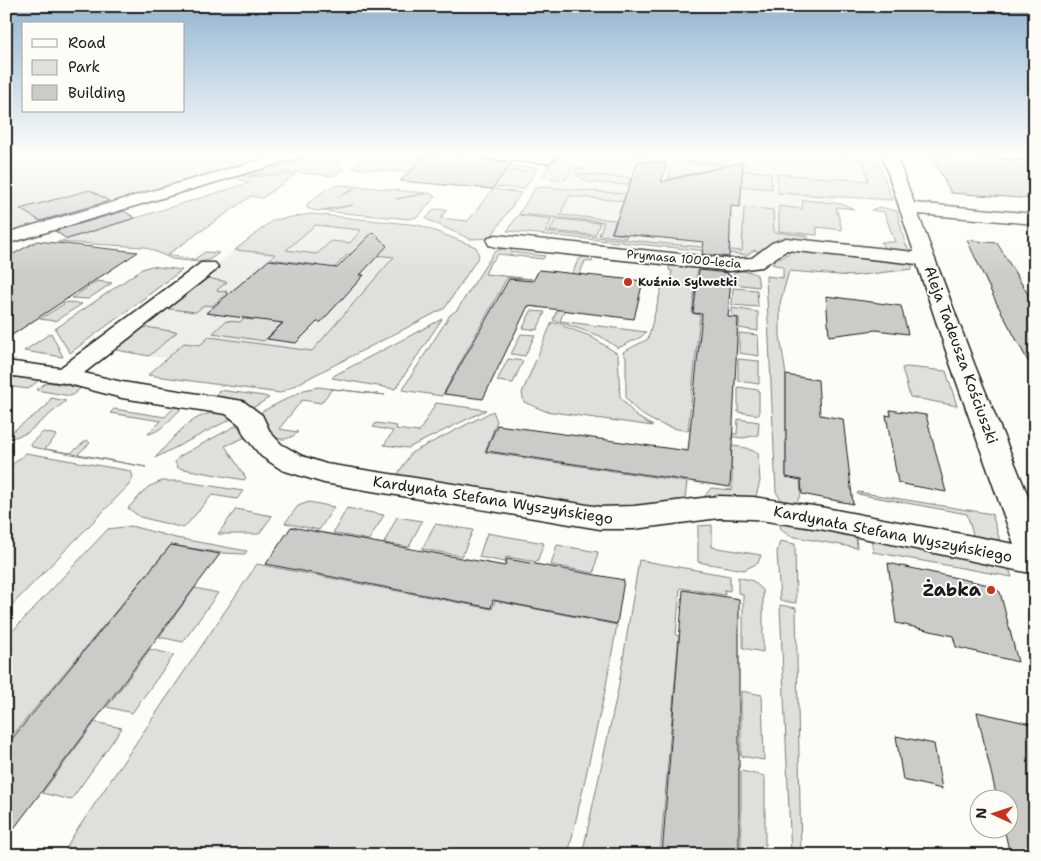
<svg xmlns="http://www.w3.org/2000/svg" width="1041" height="861" font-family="'Shantell Sans',sans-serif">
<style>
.built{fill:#eeede9}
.green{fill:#e0dfdb;stroke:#7e7e7c;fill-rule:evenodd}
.building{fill:#cccbc8;stroke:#1c1c1c}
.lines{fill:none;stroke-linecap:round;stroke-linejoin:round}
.minor-casing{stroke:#1c1c1c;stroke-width:3}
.minor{fill:#fdfcf7;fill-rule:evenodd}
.rail-casing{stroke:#1c1c1c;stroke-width:4}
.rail{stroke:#fdfcf7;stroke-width:2.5;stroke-dasharray:7;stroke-linecap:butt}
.poi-dot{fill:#c8321e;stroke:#fdfcf7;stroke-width:2}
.labels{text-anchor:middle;stroke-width:4;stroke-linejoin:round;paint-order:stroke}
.far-street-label{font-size:12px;fill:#1c1c1c;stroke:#fdfcf7}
.far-poi-label{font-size:12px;font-weight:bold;fill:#1c1c1c;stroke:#fdfcf7;text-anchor:start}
.street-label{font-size:15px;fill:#1c1c1c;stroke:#fdfcf7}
.near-poi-label{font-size:18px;font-weight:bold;fill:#1c1c1c;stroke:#fdfcf7;text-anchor:end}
</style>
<rect width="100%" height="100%" fill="#fdfcf7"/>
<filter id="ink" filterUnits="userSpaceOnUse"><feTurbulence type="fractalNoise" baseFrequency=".02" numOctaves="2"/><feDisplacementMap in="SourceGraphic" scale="10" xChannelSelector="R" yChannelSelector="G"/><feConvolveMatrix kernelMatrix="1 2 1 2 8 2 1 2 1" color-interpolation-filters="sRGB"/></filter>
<g filter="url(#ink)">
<path class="built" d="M 579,155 L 869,155 L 884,199 L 833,195 L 842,230 L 817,227 L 818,237 L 808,236 L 808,243 L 747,237 L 748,253 L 524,231 L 557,171 Z
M 273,220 L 454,239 L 292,381 L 111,349 Z"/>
<path class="green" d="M 21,155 L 284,155 L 6,236 L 6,158 Z
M 318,155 L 333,155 L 343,169 L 334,176 L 291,172 L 249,176 Z
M 368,155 L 415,156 L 432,165 L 434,164 L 415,155 L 426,155 L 423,158 L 538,168 L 524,189 L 456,184 L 470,168 L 526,172 L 471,167 L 463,167 L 447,185 L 444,185 L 452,176 L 352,168 Z
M 556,155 L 581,155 L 565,180 L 548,178 L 543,175 Z
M 612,155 L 725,155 L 723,166 L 668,179 L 674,162 L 723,164 Z
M 814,155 L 876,155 L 892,200 L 778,193 L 777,174 L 868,181 L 863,159 Z
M 577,168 L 584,169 L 581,174 L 631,178 L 628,185 L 588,182 L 574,173 Z
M 727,168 L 771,173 L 772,189 L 740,186 Z
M 238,174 L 247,177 L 296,174 L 262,198 L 251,196 L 167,255 L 193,259 L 192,261 L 205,252 L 219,253 L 209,260 L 199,262 L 172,259 L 145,247 L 58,242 L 249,183 L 232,176 Z
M 338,185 L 352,186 L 352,190 L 338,197 L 354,190 L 354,186 L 426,193 L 396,199 L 430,193 L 435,197 L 419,216 L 410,219 L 322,211 L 353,205 L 316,211 L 307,208 L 308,203 L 327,189 Z
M 544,187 L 626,194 L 623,201 L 569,196 L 560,215 L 616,220 L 611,233 L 626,235 L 626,238 L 599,235 L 604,222 L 519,214 L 535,188 Z
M 493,189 L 521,193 L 490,238 L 470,239 L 426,219 L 434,209 L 447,210 L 440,218 L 468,221 Z
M 803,200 L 843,204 L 854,209 L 836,207 L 842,230 L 817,227 L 817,235 L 779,231 L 779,206 L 802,209 Z
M 744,207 L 773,210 L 774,232 L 808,236 L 808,243 L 775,241 L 759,252 L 754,250 L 747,255 L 507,231 L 518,215 L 552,219 L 545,232 L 742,251 Z
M 879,207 L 897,211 L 905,243 L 911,253 L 885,251 L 881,242 L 895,242 L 884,212 L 871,210 Z
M 311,214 L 419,225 L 476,247 L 479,256 L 445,308 L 280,393 L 148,375 L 184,343 L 200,345 L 209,337 L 312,351 L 394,257 L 354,253 L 347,255 L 332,270 L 315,269 L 318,265 L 270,259 L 275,254 L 235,250 L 273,220 ZM 315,225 L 361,230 L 350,243 L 331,241 L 317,254 L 286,250 Z
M 556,219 L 600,223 L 595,235 L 550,231 Z
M 513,247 L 511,252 L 545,256 L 543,259 L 498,254 L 493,261 L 491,261 L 485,274 L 532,279 L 507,278 L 442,396 L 402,390 L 450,315 L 457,310 L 494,252 L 504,248 Z
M 795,249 L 910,262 L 913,269 L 852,276 L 789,271 L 780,303 L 780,336 L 786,375 L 786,476 L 800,479 L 801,494 L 796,504 L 783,503 L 776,492 L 766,276 L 783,278 L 783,267 L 772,264 Z
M 584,256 L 594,256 L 592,262 L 585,261 L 560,321 L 646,332 L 641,337 L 618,348 L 600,336 L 553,320 L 578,260 Z
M 669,264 L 698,266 L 692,313 L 700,315 L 688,431 C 664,427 639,419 626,397 L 626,358 L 623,352 L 648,339 L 662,286 L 669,287 L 672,271 L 669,270 Z
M 151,266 L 182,270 L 70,353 L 55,329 L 142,269 Z
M 734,270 L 751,272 L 757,275 L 759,287 L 733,284 Z
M 202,277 L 227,282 L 217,290 L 219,292 L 227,291 L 225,293 L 227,293 L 212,306 L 204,305 L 196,312 L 162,308 Z
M 97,281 L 112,283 L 88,299 L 72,298 Z
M 733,288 L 757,290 L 758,307 L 732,305 Z
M 67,302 L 82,304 L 55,321 L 40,319 Z
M 732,308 L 758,312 L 758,331 L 739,328 L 739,318 L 732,317 Z
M 531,311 L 545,312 L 537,330 L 523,328 Z
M 258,316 L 286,319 L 264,341 L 213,333 L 226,321 L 240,322 L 243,319 L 253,320 Z
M 442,319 L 395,389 L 332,378 L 335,375 Z
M 552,322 L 590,336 L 618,354 L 620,397 L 636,416 L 653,426 L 545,411 L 524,402 L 522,393 Z
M 139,326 L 177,332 L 149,356 L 111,349 Z
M 51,333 L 63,357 L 24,351 Z
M 739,333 L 758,335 L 759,356 L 739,353 Z
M 521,334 L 535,335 L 525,356 L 511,354 Z
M 508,359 L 523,361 L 513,383 L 497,381 Z
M 738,359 L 759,361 L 759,384 L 738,381 Z
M 907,367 L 946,371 L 957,406 L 910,397 L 902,368 Z
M 6,376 L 39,380 L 28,389 L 6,386 Z
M 47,382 L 81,388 L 71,396 L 36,390 Z
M 318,387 L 385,395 L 332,389 L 321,403 L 302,400 L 279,429 L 298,432 C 291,439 282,441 273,437 L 261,412 L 304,390 Z
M 738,387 L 759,390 L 759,415 L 738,412 Z
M 219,390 L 264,396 L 269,398 L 254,407 L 216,397 Z
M 51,398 L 66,401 L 27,433 L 6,440 L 6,436 L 46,407 Z
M 436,403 L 486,410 L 408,448 L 384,445 L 393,431 L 373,427 L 376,423 L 397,426 L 396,429 L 419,432 Z
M 176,405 L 180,410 C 170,419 161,432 148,434 L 161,421 L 110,413 L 114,409 L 165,417 Z
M 493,411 L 497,421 L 485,452 L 687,482 L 685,499 L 656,505 L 600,508 L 396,477 L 411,453 Z
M 220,412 L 227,414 L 231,419 L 155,458 C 174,438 190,413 220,412 Z
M 738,419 L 759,422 L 758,435 L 743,438 L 690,431 L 690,427 L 737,434 Z
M 237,425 L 246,437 L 225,446 L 246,478 L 244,480 L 178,468 L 175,462 L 180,456 Z
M 43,432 L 57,435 L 45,449 L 71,453 L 87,440 L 90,443 L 78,454 L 146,467 L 32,447 L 31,443 Z
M 701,441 L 746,448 L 758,453 L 760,481 L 755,500 L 704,497 L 711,488 L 732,490 L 732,468 L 696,462 Z
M 26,453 L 131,471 L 133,477 L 129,485 L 6,611 L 6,470 Z
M 162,481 L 180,481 L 243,491 L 237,499 L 212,495 L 184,528 L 140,517 L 128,508 L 148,487 Z
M 858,492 L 992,514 L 1000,541 L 974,538 L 967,514 L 857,494 Z
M 309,502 L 334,507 L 319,530 L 285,523 L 298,506 Z
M 347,508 L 384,515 L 369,540 L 333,533 Z
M 236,509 L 272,516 L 259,534 L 218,534 Z
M 397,517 L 422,521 L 409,547 L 384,543 Z
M 784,522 L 856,535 L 857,548 L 790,536 L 781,530 L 780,524 Z
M 435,524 L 473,530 L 462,556 L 422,549 Z
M 712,525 L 712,547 L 761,555 L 758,563 L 744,570 L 698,562 L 698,526 Z
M 131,526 L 176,538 L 247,551 L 245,554 L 222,553 L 171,545 L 6,743 L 6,638 L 108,529 Z
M 487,533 L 544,543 L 537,562 L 506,557 L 505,562 L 479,557 Z
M 871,538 L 1008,566 L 1012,577 L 873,552 Z
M 780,541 L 795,544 L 796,603 L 780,601 L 777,552 Z
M 557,545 L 598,552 L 594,573 L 551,565 Z
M 639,560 L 730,576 L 730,591 L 724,590 L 725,595 L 680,588 L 676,635 L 679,636 L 660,855 L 582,855 L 618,690 Z
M 257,564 L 492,609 L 495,601 L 617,625 L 605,691 L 568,855 L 63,855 L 71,839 Z
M 738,577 L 753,581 L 763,590 L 763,652 L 743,648 L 743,594 L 738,593 Z
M 195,588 L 218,593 L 183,642 L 159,637 Z
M 780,605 L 796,608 L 801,855 L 791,855 Z
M 150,649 L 174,655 L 132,713 L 107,707 Z
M 741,691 L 762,695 L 764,760 L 741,756 Z
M 95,722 L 122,728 L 71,800 L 42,793 Z
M 741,771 L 765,776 L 765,853 L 741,848 Z"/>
<path class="building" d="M 427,155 L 480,155 L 489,161 L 512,162 L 492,189 L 400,181 Z
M 931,155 L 1035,161 L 1035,199 L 951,193 Z
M 638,161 L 667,163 L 661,182 L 743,162 L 740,207 L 731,206 L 729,257 L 702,254 L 704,242 L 612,233 Z
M 90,190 L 109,201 L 40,221 L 20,209 Z
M 124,211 L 135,218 L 67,239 L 55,231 Z
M 373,232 L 387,246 L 360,275 L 364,275 L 321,322 L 317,322 L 296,343 L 267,339 L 283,323 L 206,313 L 269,260 L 337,268 Z
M 967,240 L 997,243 L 1035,306 L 1035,374 L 996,302 Z
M 37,241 L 138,252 L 6,339 L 6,258 Z
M 539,270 L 643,281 L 634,319 L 528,306 L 483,399 L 444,394 L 509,279 L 533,281 Z
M 699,270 L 728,273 L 728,275 L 731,276 L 728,317 L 738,318 L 730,487 L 486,451 L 497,425 L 688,451 L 702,314 L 693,313 Z
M 826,296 L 901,306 L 908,334 L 876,330 L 829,336 Z
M 786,375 L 818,380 L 820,415 L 843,419 L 853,504 L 802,494 L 801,480 L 786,477 Z
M 890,410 L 926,415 L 946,492 L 898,483 L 886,415 L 891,416 Z
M 291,527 L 505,566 L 507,559 L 624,580 L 617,624 L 493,600 L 491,608 L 266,564 Z
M 171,545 L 220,554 L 6,839 L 6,746 Z
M 888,563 L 989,585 L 1000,592 L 1018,662 L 956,647 L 953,636 L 896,623 Z
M 683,590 L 739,599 L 739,855 L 662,855 Z
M 977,712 L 1035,725 L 1035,855 L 1010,855 L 1004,828 L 1008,828 L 1008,798 L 997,798 Z
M 896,736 L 934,744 L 942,789 L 903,780 Z"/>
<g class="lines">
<g class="minor-casing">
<path id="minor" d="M 277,155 L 300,155 L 298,158 L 6,244 L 6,233 Z
M 482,155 L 549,155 L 555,159 L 548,163 L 489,159 Z
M 882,155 L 896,155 L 914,203 L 1035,214 L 1035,224 L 918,214 L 975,366 L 1035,513 L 1035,574 L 820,529 L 753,519 L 719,518 L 634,529 L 600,529 L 324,483 L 282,470 L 261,456 L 244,435 L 240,425 L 226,414 L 122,398 L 65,383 L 6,375 L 6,361 L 60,368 L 201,263 L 215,263 L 218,267 L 215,271 L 84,373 L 122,382 L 243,401 L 262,415 L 270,432 L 281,444 L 302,456 L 326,464 L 600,507 L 634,506 L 719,496 L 753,497 L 820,507 L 1014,544 L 951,366 L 917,264 L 787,250 L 762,267 L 730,271 L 496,247 L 489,245 L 487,241 L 489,237 L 496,235 L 730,259 L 752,258 L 772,243 L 786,238 L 914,252 Z"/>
</g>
<use href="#minor" class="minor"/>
<g class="rail-casing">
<path id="rail" d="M 6,156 L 11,155"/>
</g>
<use href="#rail" class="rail"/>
</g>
</g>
<linearGradient id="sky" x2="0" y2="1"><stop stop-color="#94b5d2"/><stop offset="0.56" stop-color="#fefefb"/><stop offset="1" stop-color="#fefefb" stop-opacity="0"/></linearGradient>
<rect width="1041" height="276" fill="url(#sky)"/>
<g class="poi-dot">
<circle cx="628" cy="282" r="5"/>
<circle cx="991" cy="590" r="5"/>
</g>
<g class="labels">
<g class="far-street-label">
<text transform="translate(684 259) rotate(5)" y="4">Prymasa 1000-lecia</text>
</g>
<g class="far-poi-label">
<text x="638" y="286">Kuźnia Sylwetki</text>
</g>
<g class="street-label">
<text transform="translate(961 355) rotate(70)" y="5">Aleja Tadeusza Kościuszki</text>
<text transform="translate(493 500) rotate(9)" y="5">Kardynała Stefana Wyszyńskiego</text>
<text transform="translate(893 534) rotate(11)" y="5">Kardynała Stefana Wyszyńskiego</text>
</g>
<g class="near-poi-label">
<text x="981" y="596">Żabka</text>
</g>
</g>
<rect width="1041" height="861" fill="none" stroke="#fdfcf7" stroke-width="25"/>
<rect x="12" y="12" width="1016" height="836" fill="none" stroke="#1c1c1c" stroke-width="2" filter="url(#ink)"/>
<rect x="22" y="22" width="162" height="90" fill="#fdfcf7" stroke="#a3a29f"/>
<rect x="32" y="39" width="25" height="8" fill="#fdfcf7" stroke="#a3a29f"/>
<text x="68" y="48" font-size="15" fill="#1c1c1c">Road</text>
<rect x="32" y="60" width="25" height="15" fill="#e0dfdb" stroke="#a3a29f"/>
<text x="68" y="72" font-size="15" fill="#1c1c1c">Park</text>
<rect x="32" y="85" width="25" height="15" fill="#cccbc8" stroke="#a3a29f"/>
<text x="68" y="98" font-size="15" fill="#1c1c1c">Building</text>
<g transform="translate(994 814) rotate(273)"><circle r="24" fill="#fdfcf7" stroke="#a3a29f"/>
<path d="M0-4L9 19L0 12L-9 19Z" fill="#c8321e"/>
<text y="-8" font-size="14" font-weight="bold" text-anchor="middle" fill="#1c1c1c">N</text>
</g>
</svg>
